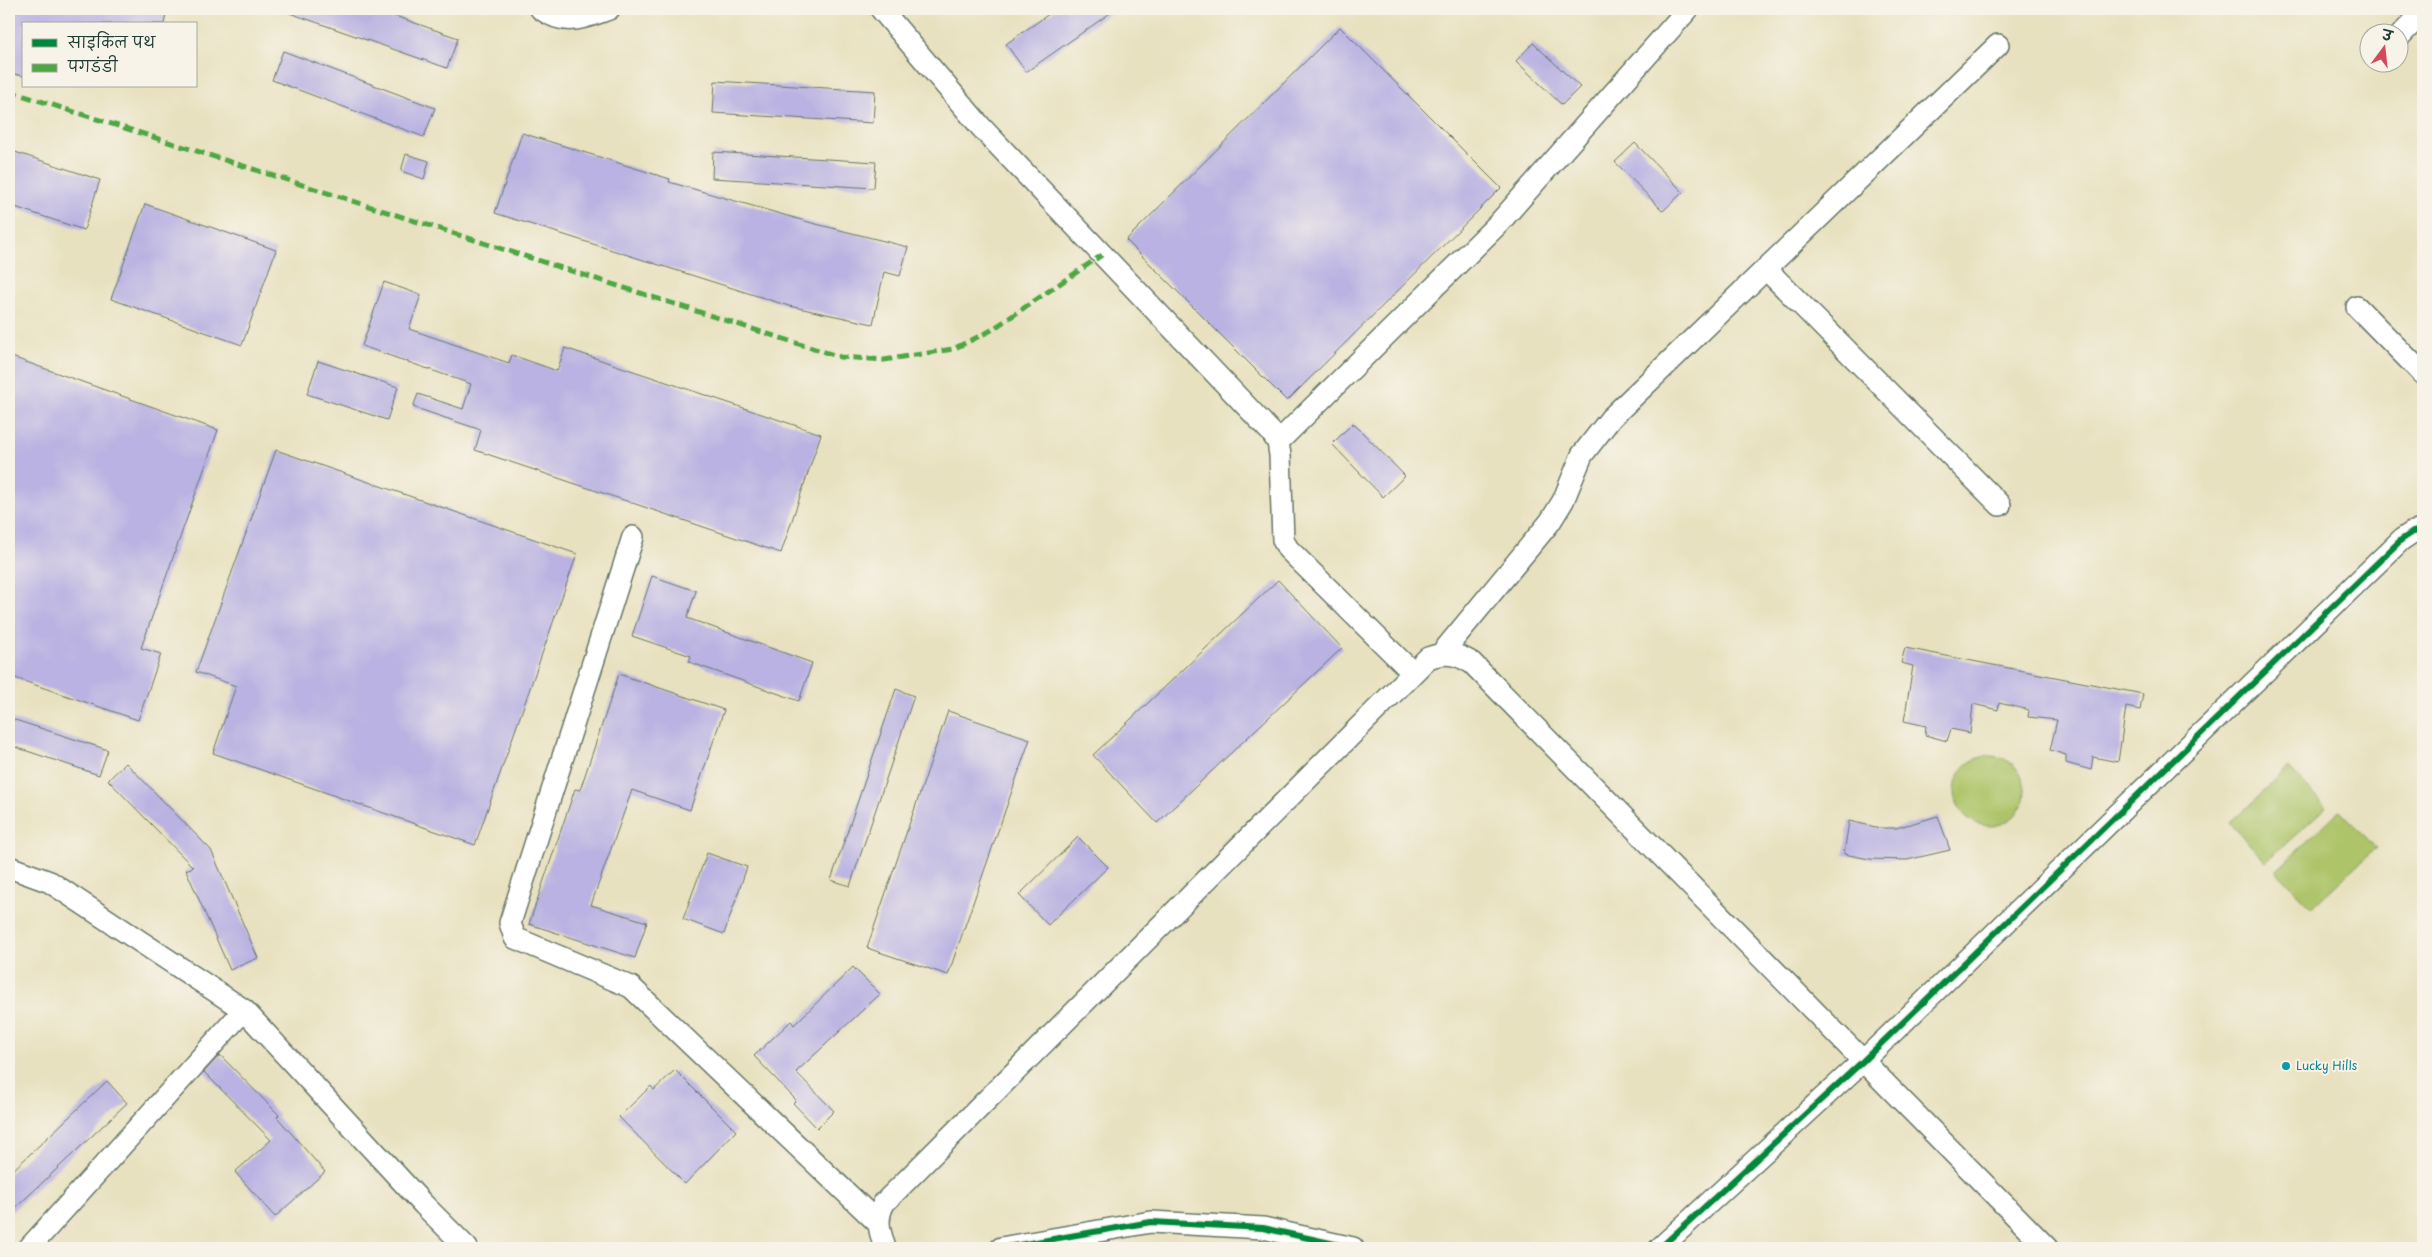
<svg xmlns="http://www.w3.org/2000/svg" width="2432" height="1257" font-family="'Playpen Sans','Playpen Sans Deva',sans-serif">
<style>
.green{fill:#adc469;stroke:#66804e}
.building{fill:#b9b2e2}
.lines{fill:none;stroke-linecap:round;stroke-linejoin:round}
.minor-casing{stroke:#657665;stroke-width:24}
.minor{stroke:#fff;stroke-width:21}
.quiet{stroke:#4fa644;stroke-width:5;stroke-dasharray:10 5;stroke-linecap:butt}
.cycleway-casing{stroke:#f7f3e8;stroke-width:9}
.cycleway{stroke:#00873e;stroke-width:6}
.culture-dot{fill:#0f9aa8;stroke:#f7f3e8;stroke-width:2}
.labels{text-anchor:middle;stroke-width:4;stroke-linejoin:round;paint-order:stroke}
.culture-label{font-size:12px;fill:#0d838f;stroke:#f7f3e8;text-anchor:start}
</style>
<rect width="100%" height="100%" fill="#f7f3e8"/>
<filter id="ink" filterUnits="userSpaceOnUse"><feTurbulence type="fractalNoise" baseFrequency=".02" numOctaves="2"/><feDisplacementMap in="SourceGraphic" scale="10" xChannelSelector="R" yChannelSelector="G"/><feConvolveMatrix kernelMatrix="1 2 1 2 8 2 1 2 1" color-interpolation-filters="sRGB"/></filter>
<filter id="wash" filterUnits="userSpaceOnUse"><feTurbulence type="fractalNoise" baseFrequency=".0096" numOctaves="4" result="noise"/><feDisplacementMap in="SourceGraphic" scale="20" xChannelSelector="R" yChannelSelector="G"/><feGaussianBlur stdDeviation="1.12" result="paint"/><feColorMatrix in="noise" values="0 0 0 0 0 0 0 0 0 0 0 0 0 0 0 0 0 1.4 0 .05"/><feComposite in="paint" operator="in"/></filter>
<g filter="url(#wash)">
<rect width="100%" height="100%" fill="#e8e1c0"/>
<path class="green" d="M1955 791a35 35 0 1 1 70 0a35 35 0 1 1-70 0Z
M 2289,768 L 2326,807 L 2266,862 L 2230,823 Z
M 2340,810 L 2376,848 L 2311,908 L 2276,871 Z"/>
<g id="blocks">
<path class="building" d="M 9,9 L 167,9 L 164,24 L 24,24 L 24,76 L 9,73 Z
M 284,9 L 375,9 L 458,38 L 447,68 L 284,11 Z
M 1056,9 L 1116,9 L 1026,72 L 1006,44 Z
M 1340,27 L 1501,188 L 1287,401 L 1126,240 Z
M 1533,43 L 1580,87 L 1562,105 L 1516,61 Z
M 283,51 L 435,108 L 424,137 L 272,80 Z
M 715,81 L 875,91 L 873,123 L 713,113 Z
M 522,133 L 670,179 L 669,182 L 812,223 L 908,247 L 900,276 L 884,272 L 873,324 L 789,306 L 495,213 Z
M 1635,143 L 1683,192 L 1663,211 L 1615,162 Z
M 9,150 L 100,180 L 84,230 L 9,205 Z
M 713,152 L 876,162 L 874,188 L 712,178 Z
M 406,154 L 429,161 L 424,179 L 401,171 Z
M 145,204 L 276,250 L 242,345 L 111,299 Z
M 384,282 L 421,295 L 409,329 L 509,363 L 512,355 L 557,371 L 565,348 L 821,434 L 781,553 L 475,450 L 481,430 L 413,407 L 418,394 L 463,409 L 471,384 L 362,346 Z
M 9,356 L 218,430 L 141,648 L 161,654 L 138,720 L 9,676 Z
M 318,361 L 398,387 L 387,420 L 307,394 Z
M 1353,423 L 1405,476 L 1383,497 L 1332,444 Z
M 276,450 L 577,554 L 475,845 L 213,753 L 236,686 L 196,672 Z
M 652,576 L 696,591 L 687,618 L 812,663 L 799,701 L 689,662 L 691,656 L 632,636 Z
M 1278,580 L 1342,648 L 1157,823 L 1093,755 Z
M 1905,648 L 2143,694 L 2140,710 L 2126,707 L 2118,762 L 2093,757 L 2091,770 L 2066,763 L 2066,755 L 2050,750 L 2057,720 L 2028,717 L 2029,710 L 1999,703 L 1998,710 L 1973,704 L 1970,733 L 1951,729 L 1947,741 L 1925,735 L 1926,726 L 1904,721 L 1913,666 L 1901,663 Z
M 619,674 L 724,710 L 690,810 L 632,790 L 591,905 L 647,922 L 635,958 L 529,924 L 575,789 L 580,790 Z
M 896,689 L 914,696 L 850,886 L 831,880 Z
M 948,711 L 1030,739 L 948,975 L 867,948 Z
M 9,718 L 108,750 L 99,775 L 9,745 Z
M 126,763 L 211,850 L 258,958 L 230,970 L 186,870 L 193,867 L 108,780 Z
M 1938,816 L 1950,850 L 1907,860 L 1869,859 L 1844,854 L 1849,821 L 1880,828 L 1896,828 Z
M 1078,837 L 1108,867 L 1048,925 L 1019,895 Z
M 707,853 L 747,867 L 724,934 L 683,919 Z
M 853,967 L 880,994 L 796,1072 L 834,1111 L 817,1128 L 793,1103 L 796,1100 L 754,1056 L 791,1021 L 794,1025 Z
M 220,1055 L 279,1115 L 277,1117 L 325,1172 L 275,1217 L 235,1172 L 271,1140 L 204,1072 Z
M 675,1070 L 736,1131 L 685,1184 L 619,1117 L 651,1086 L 654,1090 Z
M 107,1081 L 127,1103 L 9,1214 L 9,1174 Z"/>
</g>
</g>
<g filter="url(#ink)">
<use href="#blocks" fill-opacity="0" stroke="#657665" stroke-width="1"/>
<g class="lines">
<g class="minor-casing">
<path id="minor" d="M 541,9 C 566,27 583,18 609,9
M 881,9 L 981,127 L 1271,432 L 1278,442 L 1280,455 L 1283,540 L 1288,549 L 1413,673
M 2400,36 L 2423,12
M 1767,270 L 2000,505
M 2357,307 L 2423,374
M 1278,442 L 1499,223 L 1688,9
M 633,537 L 510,923 L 515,938 L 631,987 L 878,1223
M 1442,653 L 1550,522 L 1563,501 L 1582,455 L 1611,418 L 1998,45
M 9,867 L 50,882 L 244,1010 L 423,1204 L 467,1248
M 29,1248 L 244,1010
M 885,1248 C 880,1232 875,1220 884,1203 L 1428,658 C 1445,652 1456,653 1472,663 L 2047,1248
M 1001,1248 L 1151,1222 L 1263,1228 L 1353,1248
M 1660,1248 L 1862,1062 L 2401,540 L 2413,532 L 2423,530"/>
</g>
<use href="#minor" class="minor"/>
<path class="quiet" d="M 9,91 L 840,357 L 884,360 L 953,349 L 990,331 L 1102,255"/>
<g class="cycleway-casing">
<path id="cycleway" d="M 1001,1248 L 1151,1222 L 1263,1228 L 1353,1248
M 1660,1248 L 1862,1062 L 2401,540 L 2413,532 L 2423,530"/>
</g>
<use href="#cycleway" class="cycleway"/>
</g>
</g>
<circle class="culture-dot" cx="2286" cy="1066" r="5"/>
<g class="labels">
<g class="culture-label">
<text x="2296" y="1070">Lucky Hills</text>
</g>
</g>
<rect width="2432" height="1257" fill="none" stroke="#f7f3e8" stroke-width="30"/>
<rect x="22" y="22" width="175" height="65" fill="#f7f3e8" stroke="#a1aaa0"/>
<rect x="32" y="39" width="25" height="8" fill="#00873e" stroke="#a1aaa0"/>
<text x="68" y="48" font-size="15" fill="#1f3d34">साइकिल पथ</text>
<rect x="32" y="64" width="25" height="8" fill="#4fa644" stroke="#a1aaa0"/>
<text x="68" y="72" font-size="15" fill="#1f3d34">पगडंडी</text>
<g transform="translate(2384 48) rotate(15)"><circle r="24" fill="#f7f3e8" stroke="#a1aaa0"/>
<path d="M0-4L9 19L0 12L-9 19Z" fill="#d1495b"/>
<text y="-8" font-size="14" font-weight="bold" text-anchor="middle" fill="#1f3d34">उ</text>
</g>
</svg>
